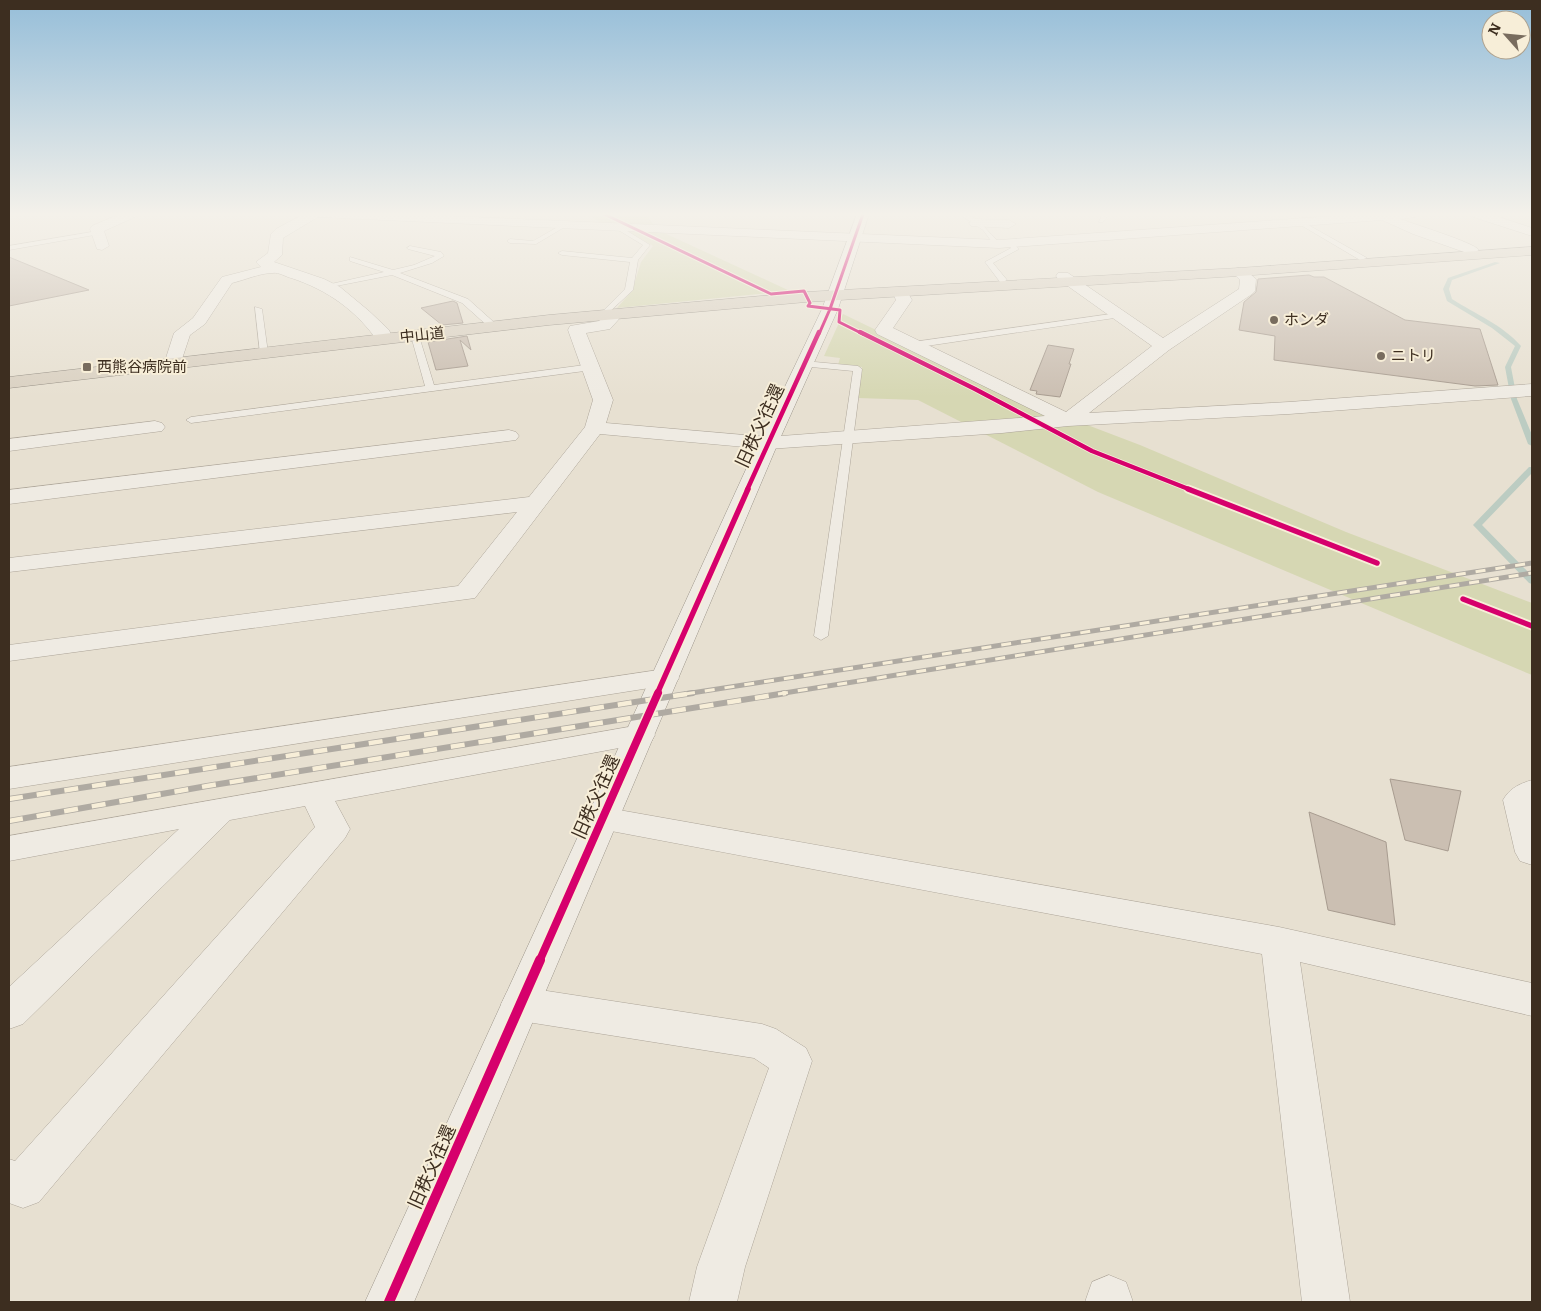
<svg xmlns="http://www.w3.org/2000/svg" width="1541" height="1311" font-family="Literata,'Noto Sans JP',serif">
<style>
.green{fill:#d6d7b3}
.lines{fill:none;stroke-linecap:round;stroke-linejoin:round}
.stream{fill:#bcccc2;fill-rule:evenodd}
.building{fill:#cbbfb2;stroke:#a89c90}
.lane-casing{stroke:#ada599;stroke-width:1}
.street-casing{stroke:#ada599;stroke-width:1}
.secondary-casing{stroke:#9c958a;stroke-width:1}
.highway-casing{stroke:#928b80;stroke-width:1}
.lane{fill:#efebe3;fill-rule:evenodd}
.street{fill:#efebe3;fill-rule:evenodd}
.secondary{fill:#efebe3;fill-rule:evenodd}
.highway{fill:#dad1c2;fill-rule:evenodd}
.rail-far1-casing{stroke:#afaaa2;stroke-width:5}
.rail-casing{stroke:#afaaa2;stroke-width:6}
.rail-far1{stroke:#f7eed8;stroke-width:3;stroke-dasharray:10;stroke-linecap:butt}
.rail{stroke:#f7eed8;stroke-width:4.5;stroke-dasharray:14;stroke-linecap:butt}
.cycleway-far4-casing{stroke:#f7eed8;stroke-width:5}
.cycleway-far3-casing{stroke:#f7eed8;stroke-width:6}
.cycleway-far2-casing{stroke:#f7eed8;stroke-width:9}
.cycleway-far1-casing{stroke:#f7eed8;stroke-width:11}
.cycleway-casing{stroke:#f7eed8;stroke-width:13}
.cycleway-far4{stroke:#d6006c;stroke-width:3}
.cycleway-far3{stroke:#d6006c;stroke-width:4.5}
.cycleway-far2{stroke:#d6006c;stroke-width:5.5}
.cycleway-far1{stroke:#d6006c;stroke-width:8}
.cycleway{stroke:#d6006c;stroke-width:10}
.poi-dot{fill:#786c5e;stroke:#f7eed8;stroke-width:2}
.labels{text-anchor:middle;stroke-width:4;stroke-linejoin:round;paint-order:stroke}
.far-poi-label{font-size:15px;fill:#3d2e20;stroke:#f7eed8;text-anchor:start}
.far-street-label{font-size:15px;fill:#3d2e20;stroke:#f7eed8}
.street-label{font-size:18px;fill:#3d2e20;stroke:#f7eed8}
</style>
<rect width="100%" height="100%" fill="#e7e0d1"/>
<path class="green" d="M 589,214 L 646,214 L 655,227 L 603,225 Z
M 621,227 L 660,231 L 790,291 L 617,308 L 632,291 L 641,262 L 653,246 Z
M 843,314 L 1019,399 L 1140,445 L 1346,532 L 1532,603 L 1532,675 L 1098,492 L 918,400 L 858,398 L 862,367 L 838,365 L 840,358 L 824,356 Z"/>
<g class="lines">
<path class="stream" d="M 1495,262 L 1500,263 L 1452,280 L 1449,289 L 1452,299 C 1475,314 1503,325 1521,346 L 1511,367 L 1517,399 L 1532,435 L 1532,446 L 1528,444 L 1511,399 L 1505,367 L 1515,346 L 1492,328 L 1447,301 L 1443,289 L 1448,278 Z
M 1529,467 L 1532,467 L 1532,473 L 1482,525 L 1532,576 L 1532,584 L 1529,583 L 1473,525 Z"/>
</g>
<path class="building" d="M 9,257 L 89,290 L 9,306 Z
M 1309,275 L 1314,277 L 1324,277 L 1405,320 L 1480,329 L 1498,385 L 1475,386 L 1274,360 L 1275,336 L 1239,330 L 1244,302 L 1256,292 L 1258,279 Z
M 453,301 L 457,303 L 463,323 L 442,325 L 421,308 Z
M 467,336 L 471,350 L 460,340 L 468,366 L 436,370 L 428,342 Z
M 1048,345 L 1074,349 L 1069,364 L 1071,364 L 1060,397 L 1036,394 L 1037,391 L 1030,390 Z
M 1390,779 L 1461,791 L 1448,851 L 1405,840 Z
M 1309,812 L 1386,842 L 1395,925 L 1328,910 Z"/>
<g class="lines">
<g class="lane-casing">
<path id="lane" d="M 959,214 C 978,212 988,235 1001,243 L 1001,245 L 992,242 L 983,230 Z
M 1103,214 L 1109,214 L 1103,222 L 1099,222 Z
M 1299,222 L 1303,222 L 1367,258 L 1360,260 L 1299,224 Z
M 563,224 L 568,225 L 536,244 L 510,243 L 507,241 L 510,239 L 533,241 Z
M 615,226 L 619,226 L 650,245 L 638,260 L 633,290 L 604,317 L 601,317 L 601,313 L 625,289 L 630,262 L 562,255 L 558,253 L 562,251 L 632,258 L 643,245 L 615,228 Z
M 98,231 L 101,233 L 100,234 L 9,250 L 9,246 Z
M 1008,242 L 1012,242 L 1019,249 L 993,263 L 1007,280 L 1003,282 L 1000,282 L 985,262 L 1011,248 L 1007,243 Z
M 410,246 L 441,252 L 444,256 L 432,263 L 400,273 L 468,299 L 497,325 L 497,329 L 491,329 L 462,303 L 392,275 L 326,288 L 322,286 L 384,272 L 350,261 L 350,257 L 393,270 L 414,265 L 435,256 L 408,249 L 407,248 Z
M 255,307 L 262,309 L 268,353 L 264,356 L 260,353 Z
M 1118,313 L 1122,315 L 1121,317 L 913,348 L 909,345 L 913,342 Z
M 415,333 L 419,336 L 434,385 L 592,364 L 596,367 L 592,370 L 191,423 L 186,420 L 191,417 L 425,386 L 411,336 Z
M 804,361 L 858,366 L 862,369 L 828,636 L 821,640 L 814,636 L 853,371 L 801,366 L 801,362 Z"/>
</g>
<g class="street-casing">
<path id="street" d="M 120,214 L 136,214 L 135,217 L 104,231 L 109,246 L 102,250 L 97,249 L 90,229 L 92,226 Z
M 304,214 L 403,214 L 999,240 L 1361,214 L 1416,214 L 1415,217 L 1401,219 C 1415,225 1473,242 1479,250 L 1472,254 L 1467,253 L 1413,234 L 1382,220 L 999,248 L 318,217 L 283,238 L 282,255 L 274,262 L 324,279 L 340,287 L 369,311 L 389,330 L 393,339 L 391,343 L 379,343 C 357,311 328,290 291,278 C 286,277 279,272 273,273 C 260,273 245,280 232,283 L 205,324 L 190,335 L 179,368 L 173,369 L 167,368 L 164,364 L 174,333 L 193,318 L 222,277 L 261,267 L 256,262 L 268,253 L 271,234 L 276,229 Z
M 1472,214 L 1490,214 L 1532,228 L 1532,236 L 1473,217 Z
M 976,219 L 1009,220 L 1016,224 L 1009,228 L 971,226 L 969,223 Z
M 1239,268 L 1244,269 L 1256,279 L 1255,291 L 1252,294 L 1169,350 L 1089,413 L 1289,402 L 1532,384 L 1532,396 L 1289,414 L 1068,426 L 1002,433 L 768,449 L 600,434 L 475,598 L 9,661 L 9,645 L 458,586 L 517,512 L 9,572 L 9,558 L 529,497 L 585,427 L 593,400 L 568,330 L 570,326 L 599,321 L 602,318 L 601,314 L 603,311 L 615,311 L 619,319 L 610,329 L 586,333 L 613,400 L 606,423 L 768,437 L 1045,416 L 877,334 L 875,330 L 896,300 L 892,291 L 895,288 L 905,288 L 912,300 L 893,328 L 1066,412 L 1152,346 L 1058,279 L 1056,276 L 1058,273 L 1068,273 L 1163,338 L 1239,289 L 1240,280 L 1232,272 L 1234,269 Z
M 155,421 L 162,423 L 165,427 L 162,431 L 9,451 L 9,439 Z
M 509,430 L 516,432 L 519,436 L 516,440 L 9,504 L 9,490 Z
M 665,669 L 675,672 L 679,678 L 675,684 L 9,789 L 9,767 Z
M 640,725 L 651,728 L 655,735 L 651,742 L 335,801 L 350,829 L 345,838 L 39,1202 L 23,1208 L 9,1203 L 9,1159 L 15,1161 L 315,827 L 305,806 L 230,820 L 23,1024 L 9,1029 L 9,987 L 179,829 L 9,861 L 9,836 Z
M 1532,780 L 1532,865 L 1520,861 L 1515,852 L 1503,800 C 1510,788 1519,784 1532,780 Z
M 602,807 L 1279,927 L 1532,983 L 1532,1016 L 1300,962 L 1350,1302 L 1302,1302 L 1262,954 L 590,827 L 586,819 L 590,811 Z
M 521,987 L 762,1024 L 776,1029 L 806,1048 L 812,1061 L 745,1267 L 737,1302 L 689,1302 L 697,1267 L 769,1068 L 754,1058 L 521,1021 L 507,1016 L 501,1004 L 507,992 Z
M 1109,1275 L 1126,1282 L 1133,1302 L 1085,1302 L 1092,1282 Z"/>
</g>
<g class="secondary-casing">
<path id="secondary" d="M 857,214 L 869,214 L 838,309 L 778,443 L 414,1302 L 365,1302 L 758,443 L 822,309 Z"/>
</g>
<g class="highway-casing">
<path id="highway" d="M 1532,247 L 1532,255 L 1239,276 L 806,302 L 549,325 L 9,388 L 9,377 L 549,315 L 806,292 L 1239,268 Z"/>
</g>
<use href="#lane" class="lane"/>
<use href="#street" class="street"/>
<use href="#secondary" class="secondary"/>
<use href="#highway" class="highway"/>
<g class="rail-far1-casing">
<path id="rail-far1" d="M 685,694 L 1532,563
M 778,694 L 1532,573"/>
</g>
<g class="rail-casing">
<path id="rail" d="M 9,799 L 693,693
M 9,821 L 207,786 L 786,693"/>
</g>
<use href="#rail-far1" class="rail-far1"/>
<use href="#rail" class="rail"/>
<g class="cycleway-far4-casing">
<path id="cycleway-far4" d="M 604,214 L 771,294 L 804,291 L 810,303 L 808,306 L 840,310 L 839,322 L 863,334
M 819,334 L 830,309 L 863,214"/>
</g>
<g class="cycleway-far3-casing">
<path id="cycleway-far3" d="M 860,332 L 975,389 L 1092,451 L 1191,490
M 747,490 L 819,332"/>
</g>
<g class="cycleway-far2-casing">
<path id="cycleway-far2" d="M 1188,489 L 1377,563
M 1463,599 L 1532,626
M 657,694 L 748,489"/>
</g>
<g class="cycleway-far1-casing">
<path id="cycleway-far1" d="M 539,962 L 658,693"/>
</g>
<g class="cycleway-casing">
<path id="cycleway" d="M 389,1302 L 540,960"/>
</g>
<use href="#cycleway-far4" class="cycleway-far4"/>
<use href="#cycleway-far3" class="cycleway-far3"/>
<use href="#cycleway-far2" class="cycleway-far2"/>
<use href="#cycleway-far1" class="cycleway-far1"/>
<use href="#cycleway" class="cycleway"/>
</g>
<linearGradient id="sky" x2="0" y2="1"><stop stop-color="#96bed9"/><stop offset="0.54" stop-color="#f4f1ea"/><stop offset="1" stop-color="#f4f1ea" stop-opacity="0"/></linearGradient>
<rect width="1541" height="397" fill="url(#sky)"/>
<g class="poi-dot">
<circle cx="1274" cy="320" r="5"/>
<circle cx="1381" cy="356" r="5"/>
<rect x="82" y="362" width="10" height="10" rx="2.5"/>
</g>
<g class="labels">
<g class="far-poi-label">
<text x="1284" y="325">ホンダ</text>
<text x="1391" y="361">ニトリ</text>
<text x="97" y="372">西熊谷病院前</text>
</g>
<g class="far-street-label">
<text transform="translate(422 335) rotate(-6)" y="5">中山道</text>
</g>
<g class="street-label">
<text transform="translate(760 426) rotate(-65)" y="6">旧秩父往還</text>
<text transform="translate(596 797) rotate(-66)" y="6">旧秩父往還</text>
<text transform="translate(432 1167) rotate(-66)" y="6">旧秩父往還</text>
</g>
</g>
<rect width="1541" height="1311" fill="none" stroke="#3d2e20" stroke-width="20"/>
<g transform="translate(1506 35) rotate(297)"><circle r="24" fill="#f7eed8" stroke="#ada18e"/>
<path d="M0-4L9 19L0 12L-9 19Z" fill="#786c5e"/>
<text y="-8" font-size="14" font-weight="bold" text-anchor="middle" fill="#3d2e20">N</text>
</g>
</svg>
